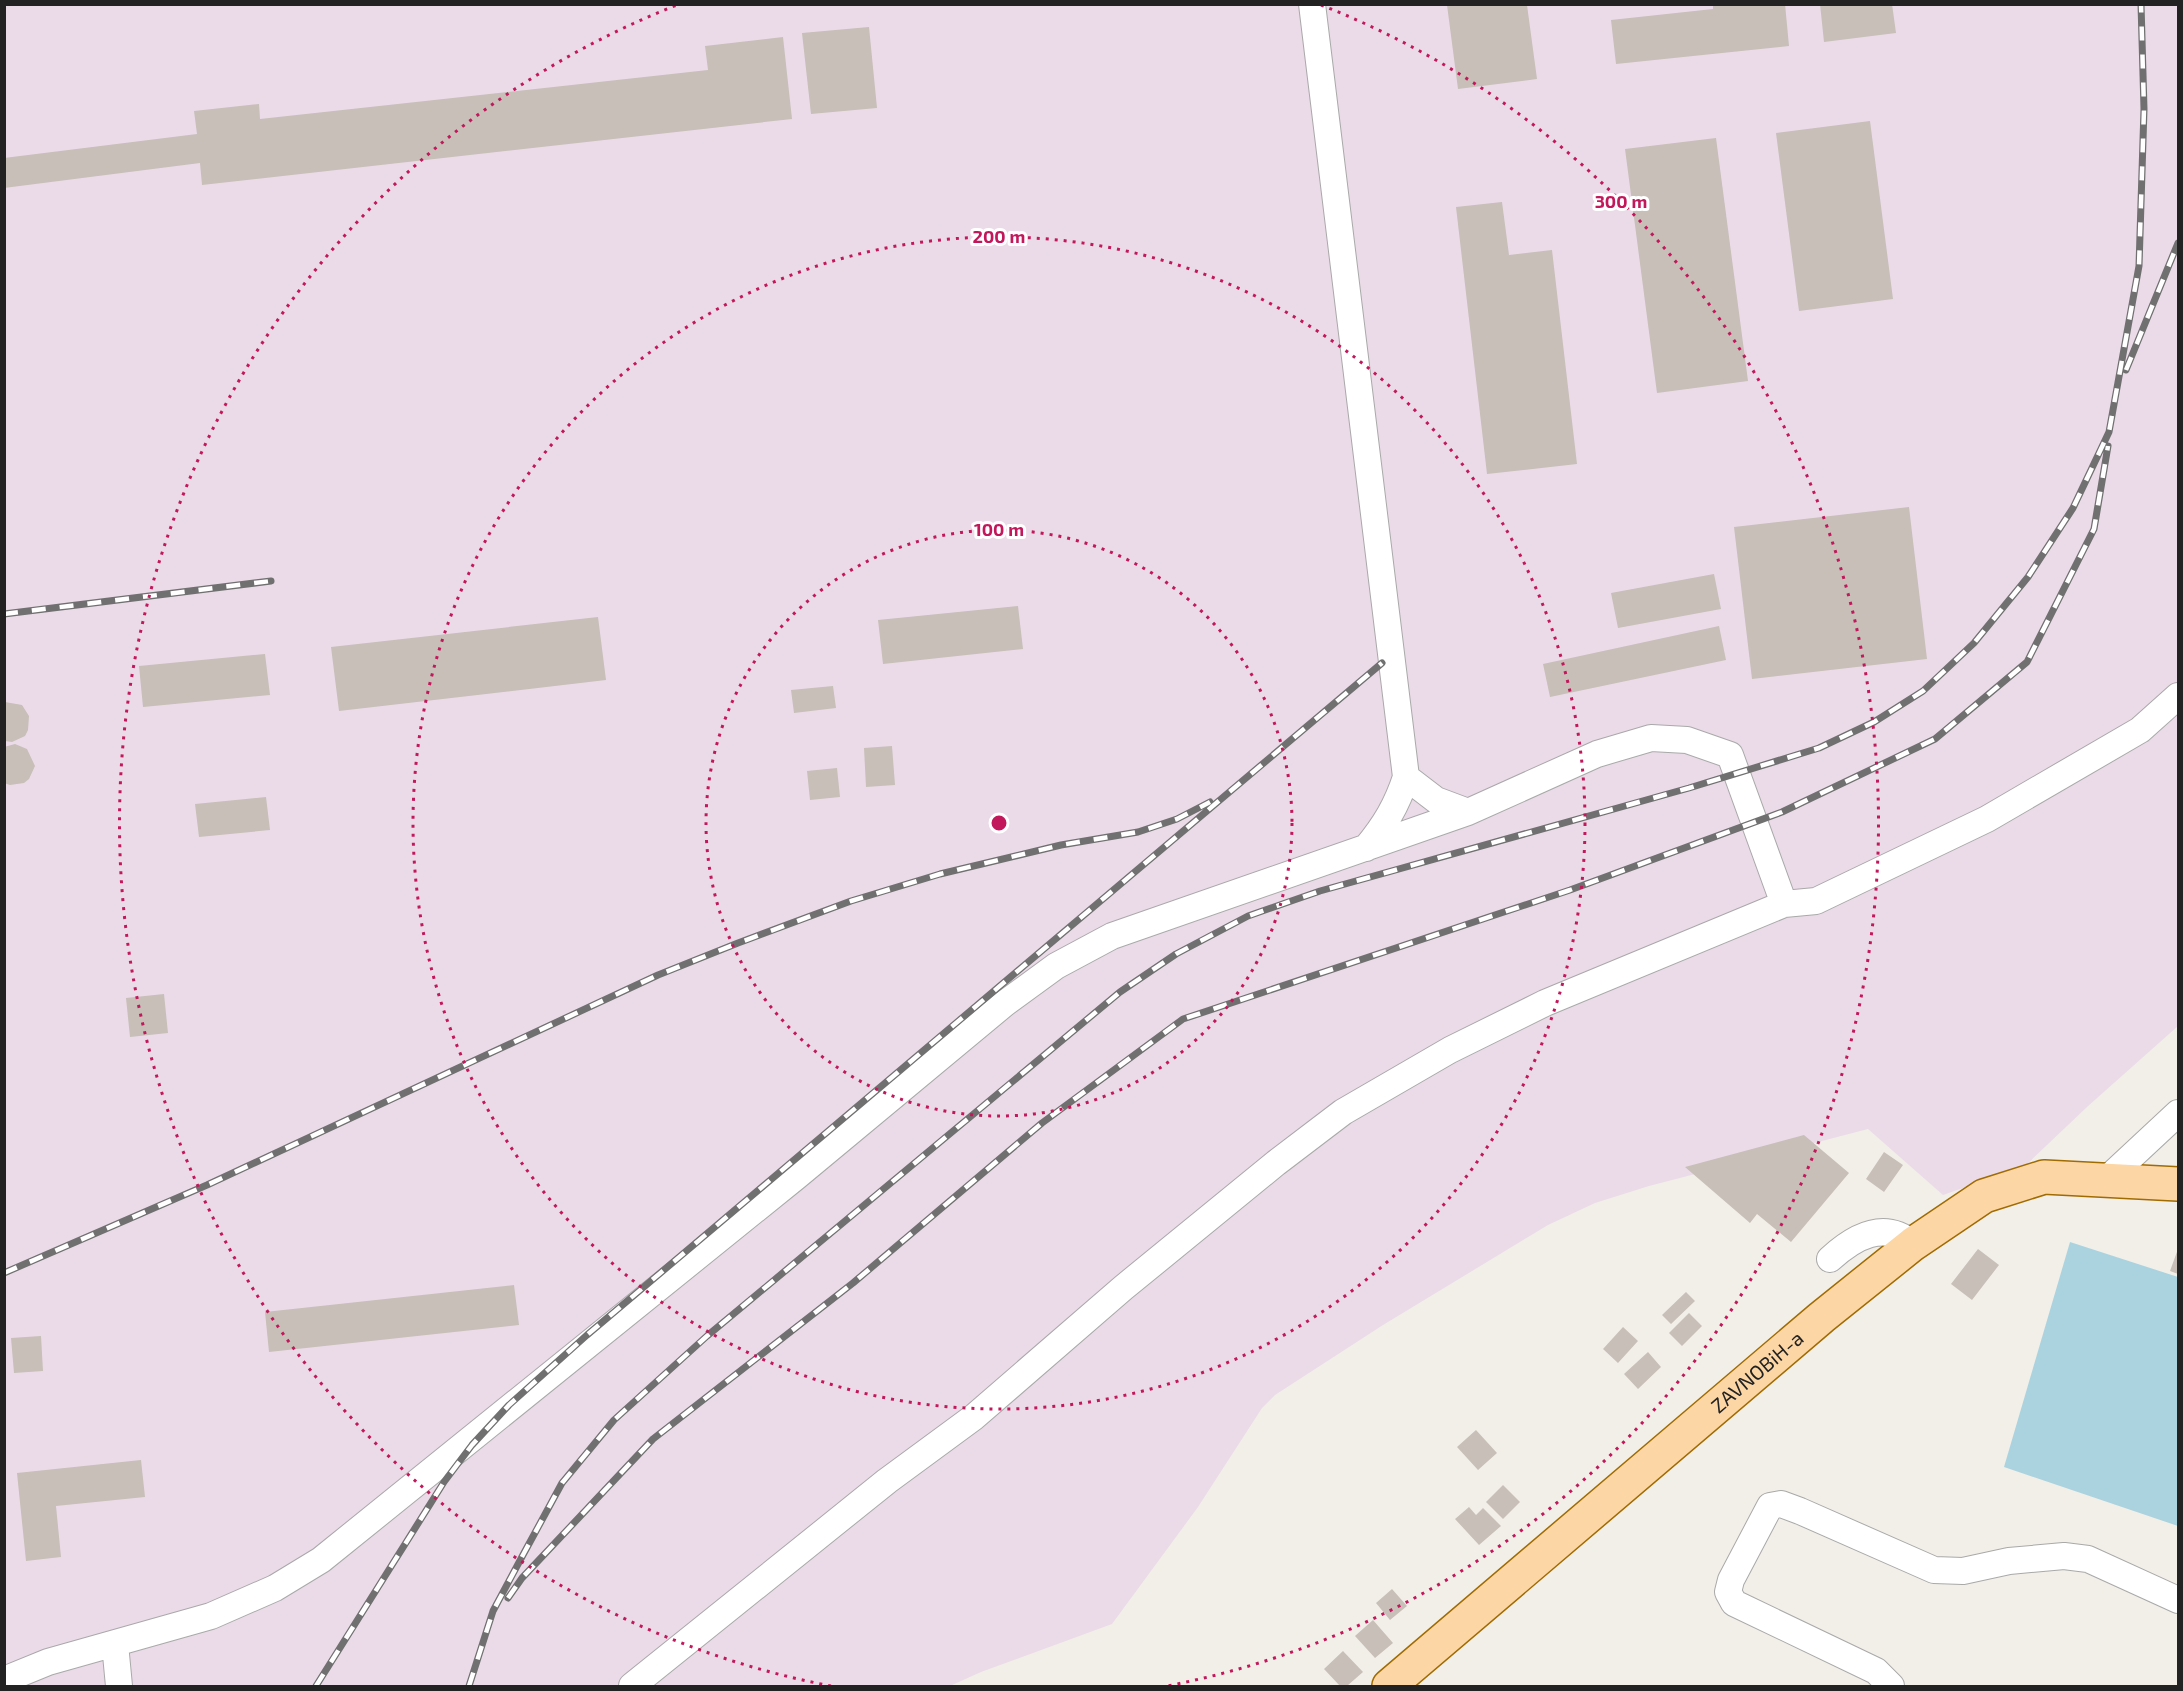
<svg xmlns="http://www.w3.org/2000/svg" width="2183" height="1691" font-family="'Exo 2',sans-serif">
<style>
.industrial{fill:#ebdbe8}
.water{fill:#aad3df}
.building{fill:#c7bfb8}
.lines{fill:none;stroke-linecap:round;stroke-linejoin:round}
.minor-casing{stroke:#a9a9a9;stroke-width:28}
.major-casing{stroke:#a06b00;stroke-width:36}
.minor{stroke:#fff;stroke-width:26}
.major{stroke:#fcd6a4;stroke-width:33}
.rail-casing{stroke:#707070;stroke-width:7}
.rail{stroke:#fff;stroke-width:4.5;stroke-dasharray:14;stroke-linecap:butt}
.ring{fill:none;stroke:#c2185b;stroke-width:3;stroke-dasharray:3 6}
.labels{text-anchor:middle;stroke-width:6;stroke-linejoin:round;paint-order:stroke}
.street-label{font-size:20px;fill:#222;stroke:#fff}
.centre{fill:#c2185b;stroke:#fff;stroke-width:3}
.ring-label{font-size:18px;text-anchor:middle;font-weight:bold;fill:#c2185b;stroke:#fff;stroke-width:6;stroke-linejoin:round;paint-order:stroke}
</style>
<rect width="100%" height="100%" fill="#f2efe9"/>
<path class="industrial" d="M 5,5 L 2178,5 L 2178,1026 L 2087,1107 L 2025,1166 L 1943,1195 L 1868,1129 L 1649,1186 L 1595,1203 L 1548,1225 L 1383,1325 L 1275,1395 L 1262,1408 L 1198,1507 L 1112,1624 L 981,1672 L 950,1686 L 5,1686 Z"/>
<path class="water" d="M 2070,1242 L 2178,1277 L 2178,1526 L 2004,1467 Z"/>
<path class="building" d="M 1713,4 L 1785,4 L 1789,46 L 1616,64 L 1611,20 L 1713,9 Z
M 1820,4 L 1892,4 L 1896,33 L 1824,42 Z
M 1447,5 L 1527,5 L 1537,79 L 1458,89 Z
M 869,27 L 877,108 L 811,114 L 802,33 Z
M 783,37 L 792,119 L 202,185 L 200,163 L 4,188 L 4,158 L 197,134 L 194,111 L 259,104 L 260,119 L 708,70 L 705,46 Z
M 1870,121 L 1893,299 L 1799,311 L 1776,133 Z
M 1716,138 L 1748,381 L 1657,393 L 1625,149 Z
M 1502,202 L 1509,255 L 1552,250 L 1577,464 L 1487,474 L 1456,207 Z
M 1909,507 L 1927,659 L 1752,679 L 1734,527 Z
M 1714,574 L 1721,609 L 1618,628 L 1611,593 Z
M 1018,606 L 1023,649 L 883,664 L 878,620 Z
M 598,617 L 606,680 L 339,711 L 331,647 Z
M 1719,626 L 1726,660 L 1550,697 L 1543,664 Z
M 265,654 L 270,695 L 143,707 L 139,666 Z
M 833,686 L 836,708 L 794,713 L 791,690 Z
M 5,702 L 22,705 L 29,716 L 28,730 L 25,736 L 12,742 L 5,741 Z
M 15,744 L 27,749 L 35,766 L 29,779 L 24,783 L 10,785 L 4,783 L 4,747 Z
M 892,746 L 895,785 L 866,787 L 864,748 Z
M 837,768 L 840,797 L 810,800 L 807,771 Z
M 266,797 L 270,830 L 199,837 L 195,804 Z
M 164,994 L 168,1033 L 130,1037 L 126,998 Z
M 1804,1135 L 1849,1173 L 1791,1242 L 1757,1214 L 1750,1223 L 1685,1167 Z
M 1884,1152 L 1903,1165 L 1884,1192 L 1866,1179 Z
M 1978,1249 L 1999,1265 L 1972,1300 L 1951,1284 Z
M 2178,1249 L 2178,1274 L 2170,1271 Z
M 514,1285 L 519,1325 L 269,1352 L 265,1312 Z
M 1686,1292 L 1695,1301 L 1671,1324 L 1662,1315 Z
M 1689,1313 L 1702,1326 L 1682,1346 L 1669,1333 Z
M 1623,1327 L 1638,1341 L 1618,1363 L 1603,1349 Z
M 41,1336 L 43,1371 L 14,1373 L 11,1338 Z
M 1648,1352 L 1661,1367 L 1638,1389 L 1624,1374 Z
M 1476,1430 L 1497,1453 L 1478,1470 L 1457,1447 Z
M 141,1460 L 145,1497 L 56,1506 L 61,1557 L 26,1561 L 17,1473 Z
M 1503,1485 L 1520,1502 L 1503,1519 L 1486,1502 Z
M 1469,1507 L 1476,1515 L 1483,1508 L 1501,1526 L 1479,1545 L 1455,1519 Z
M 1392,1589 L 1407,1606 L 1390,1620 L 1376,1603 Z
M 1373,1620 L 1393,1643 L 1375,1658 L 1355,1636 Z
M 1343,1651 L 1363,1672 L 1347,1686 L 1340,1686 L 1324,1669 Z"/>
<g class="lines">
<g class="minor-casing">
<path id="minor" d="M 1312,4 L 1406,777
M 1366,848 C 1385,825 1397,805 1406,777 L 1436,800 L 1468,812
M 2105,1181 L 2178,1113
M 1830,1259 C 1854,1237 1884,1220 1913,1244
M 115,1644 L 119,1686
M 4,1680 L 48,1662 L 211,1616 L 275,1588 L 321,1560 L 797,1176 L 1004,1004 L 1056,966 L 1112,936 L 1468,812 L 1597,754 L 1651,738 L 1687,740 L 1730,755 L 1784,904
M 632,1686 L 887,1481 L 974,1417 L 1123,1288 L 1276,1163 L 1343,1112 L 1450,1050 L 1545,1003 L 1784,904 L 1816,901 L 1987,819 L 2140,730 L 2178,696
M 1891,1686 L 1876,1671 L 1734,1603 L 1728,1592 L 1731,1580 L 1770,1506 L 1781,1504 L 1800,1511 L 1934,1570 L 1963,1571 L 2009,1561 L 2064,1556 L 2088,1559 L 2178,1600"/>
</g>
<g class="major-casing">
<g id="major">
<path id="s1" d="M 1389,1686 L 1822,1317 L 1913,1244 L 1984,1196 L 2044,1177 L 2178,1184"/>
</g>
</g>
<use href="#minor" class="minor"/>
<use href="#major" class="major"/>
<g class="rail-casing">
<path id="rail" d="M 2126,370 L 2178,243
M 4,614 L 271,581
M 4,1273 L 207,1185 L 658,975 L 738,943 L 851,901 L 940,874 L 1061,845 L 1138,832 L 1177,819 L 1210,802
M 508,1598 L 522,1578 L 653,1439 L 853,1283 L 1042,1123 L 1183,1019 L 1570,890 L 1782,812 L 1935,739 L 2027,662 L 2094,529 L 2108,446
M 316,1686 L 444,1482 L 472,1445 L 509,1405 L 587,1335 L 1382,663
M 469,1686 L 493,1611 L 524,1553 L 562,1483 L 614,1420 L 707,1336 L 1120,992 L 1176,954 L 1248,916 L 1320,891 L 1689,788 L 1819,748 L 1874,722 L 1923,691 L 1974,643 L 2028,577 L 2073,508 L 2109,432 L 2139,266 L 2144,109 L 2141,4"/>
</g>
<use href="#rail" class="rail"/>
</g>
<g class="ring">
<circle cx="999" cy="823" r="293"/>
<circle cx="999" cy="823" r="586"/>
<path d="M831 1686A879 879 0 0 1 677 5M1321 5A879 879 0 0 1 1167 1686"/>
</g>
<g class="labels">
<g class="street-label">
<text dy="7" stroke="none"><textPath href="#s1" startOffset="484">ZAVNOBiH-a</textPath></text>
</g>
</g>
<circle cx="999" cy="823" r="9" class="centre"/>
<g class="ring-label">
<text x="1621" y="208">300 m</text>
<text x="999" y="243">200 m</text>
<text x="999" y="536">100 m</text>
</g>
<rect width="2183" height="1691" fill="none" stroke="#222222" stroke-width="12"/>
</svg>
